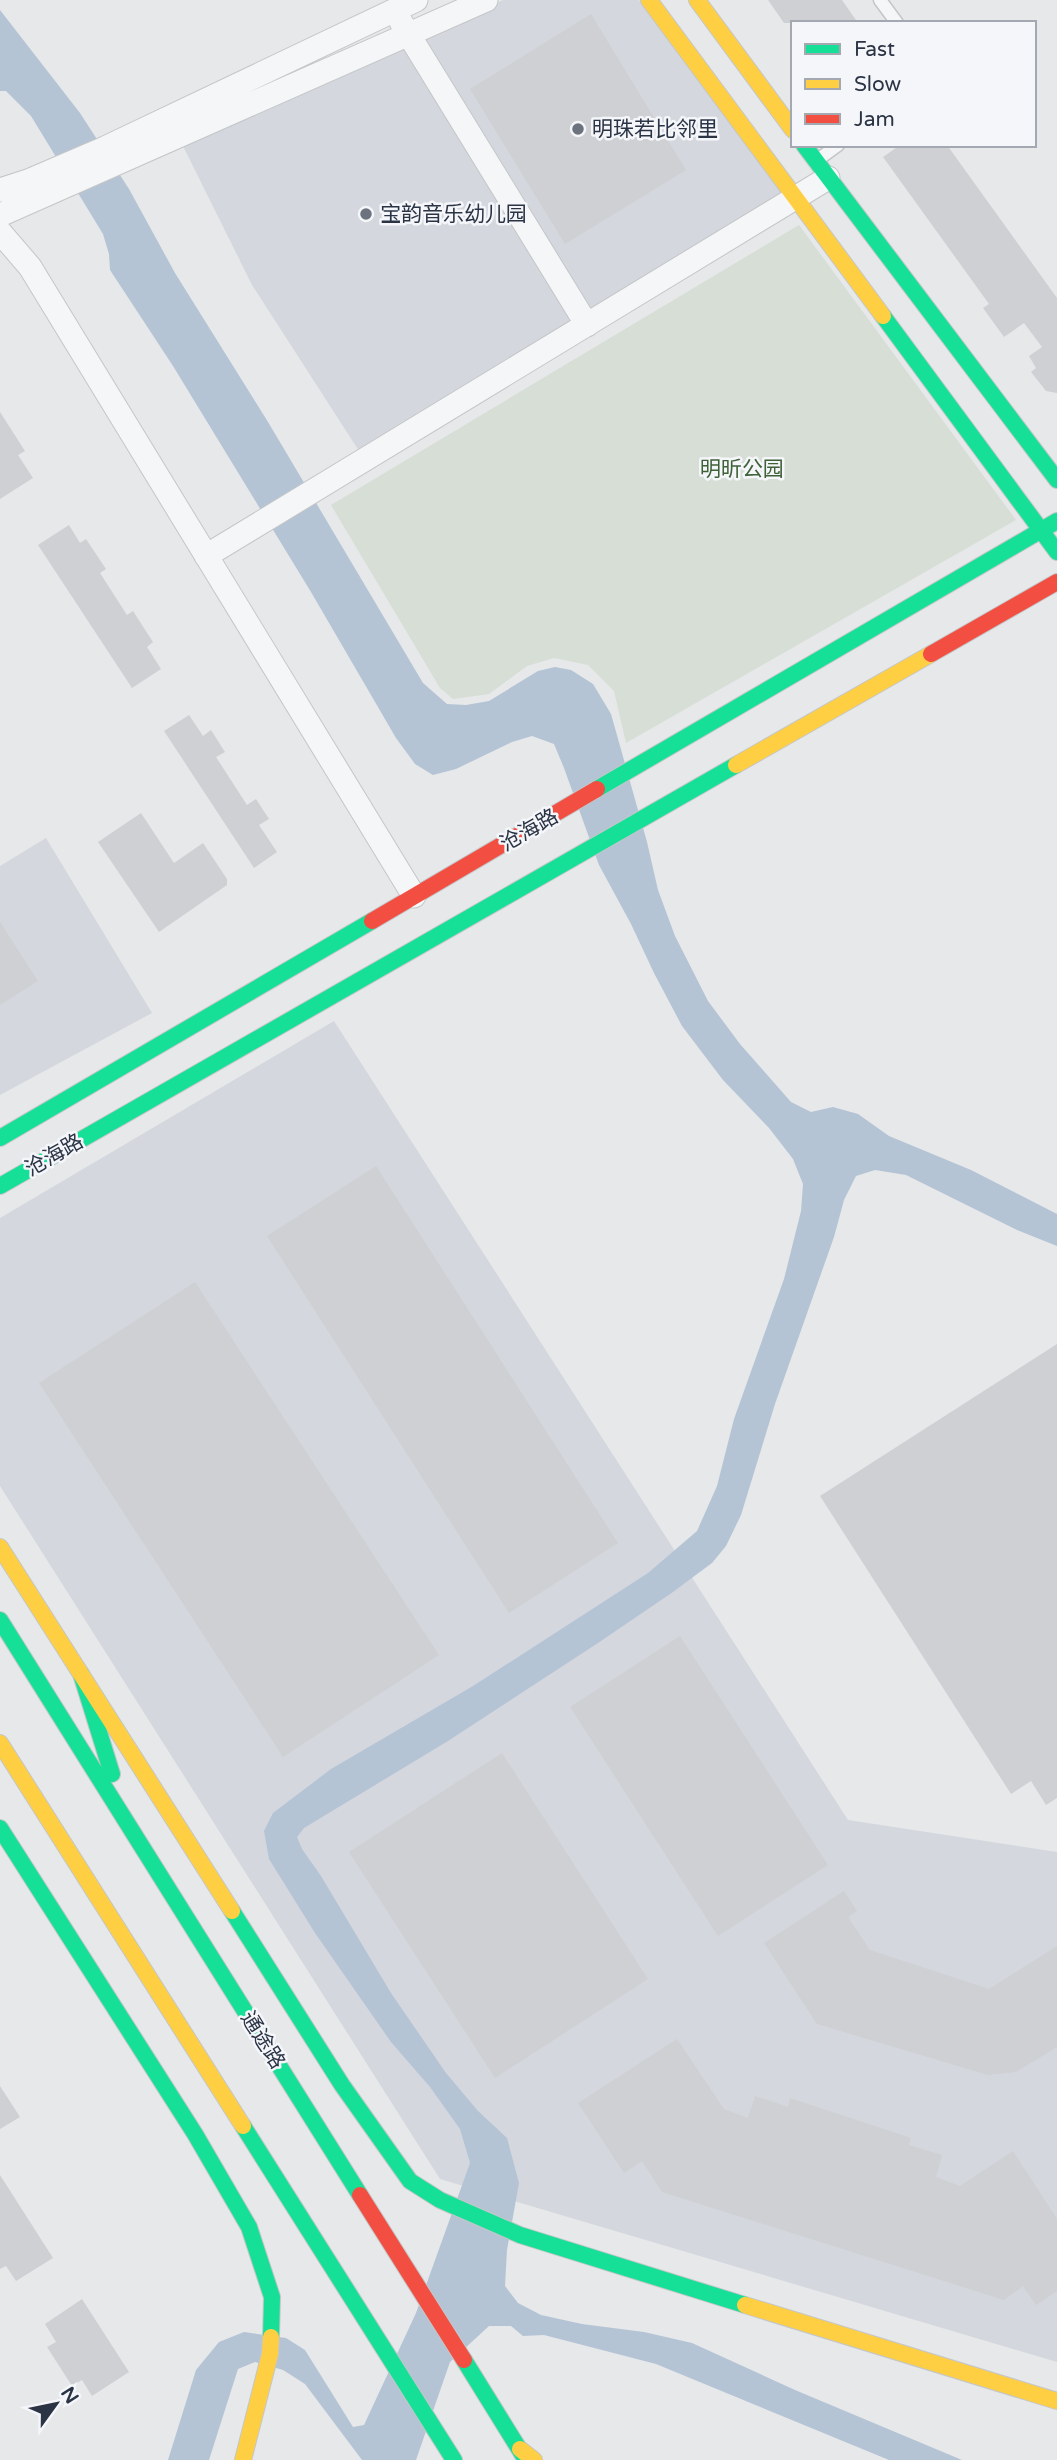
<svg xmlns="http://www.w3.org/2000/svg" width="1057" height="2460" font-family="'Varela Round','Noto Sans SC',sans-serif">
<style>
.built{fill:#d4d7dd}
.green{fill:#d6ded6}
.water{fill:#b4c4d5}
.building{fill:#ced0d3}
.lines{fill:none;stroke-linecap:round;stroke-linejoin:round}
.lane-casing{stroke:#c4c6c8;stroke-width:15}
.street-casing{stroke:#c4c6c8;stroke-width:25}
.fast-casing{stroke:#c4c6c8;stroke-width:18}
.slow-casing{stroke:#c4c6c8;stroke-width:18}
.jam-casing{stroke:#c4c6c8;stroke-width:18}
.lane{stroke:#f5f6f7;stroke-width:12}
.street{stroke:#f5f6f7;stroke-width:23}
.fast{stroke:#16e098;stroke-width:16}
.slow{stroke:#ffcf43;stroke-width:16}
.jam{stroke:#f24e42;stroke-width:16}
.poi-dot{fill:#6c737f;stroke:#f4f6f9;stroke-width:2.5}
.labels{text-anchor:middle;stroke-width:5;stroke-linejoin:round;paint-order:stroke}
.poi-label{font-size:21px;fill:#2b3445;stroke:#f4f6f9;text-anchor:start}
.park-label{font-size:21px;fill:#3f6138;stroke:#f4f6f9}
.street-label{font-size:21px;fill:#2b3445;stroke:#f4f6f9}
</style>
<rect width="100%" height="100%" fill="#e6e8ea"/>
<path class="built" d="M 503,0 L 639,0 L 789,197 L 591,316 L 418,37 Z
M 408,39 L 581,325 L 361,454 L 252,285 L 182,144 Z
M 46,838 L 152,1013 L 0,1095 L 0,866 Z
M 334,1021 L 848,1820 L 1057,1852 L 1057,2362 L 440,2179 L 0,1486 L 0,1218 Z"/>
<path class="green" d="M 799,225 L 1016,520 L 626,743 L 614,691 L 588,665 L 554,658 L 527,666 L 489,694 L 453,699 L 440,688 L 331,505 Z"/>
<path class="water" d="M 0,10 L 80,113 L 129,189 L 175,273 L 268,422 L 423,683 L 447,704 L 466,705 L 489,701 L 538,671 L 555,667 L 571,670 L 593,684 L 611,714 L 647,842 L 658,890 L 675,936 L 708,1001 L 740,1044 L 791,1102 L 811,1112 L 833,1107 L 858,1114 L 889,1136 L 971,1170 L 1057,1214 L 1057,1246 L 1017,1230 L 906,1175 L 875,1170 L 856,1176 L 844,1200 L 834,1237 L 775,1404 L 741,1515 L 726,1546 L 712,1563 L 673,1592 L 598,1643 L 448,1741 L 304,1828 L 297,1837 L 302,1849 L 321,1876 L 391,1993 L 446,2073 L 478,2111 L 507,2138 L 519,2183 L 507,2250 L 505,2286 L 518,2303 L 541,2315 L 582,2324 L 644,2332 L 692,2343 L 795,2390 L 962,2460 L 889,2460 L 656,2364 L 544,2335 L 523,2336 L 511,2326 L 489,2326 L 450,2362 L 416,2460 L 362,2460 L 305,2384 L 283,2370 L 255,2362 L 238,2369 L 209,2460 L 168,2460 L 196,2370 L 219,2342 L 244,2332 L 286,2338 L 305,2350 L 353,2427 L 364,2425 L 416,2313 L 470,2163 L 460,2129 L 430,2087 L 391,2042 L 315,1933 L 269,1859 L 264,1831 L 273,1813 L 331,1769 L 473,1686 L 648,1573 L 697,1531 L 717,1486 L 734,1419 L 784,1279 L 801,1211 L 803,1184 L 793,1159 L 769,1128 L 723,1080 L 682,1026 L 654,973 L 631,924 L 599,865 L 564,768 L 554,744 L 532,736 L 512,742 L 456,769 L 433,775 L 415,764 L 396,738 L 311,592 L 173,366 L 110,270 L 109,254 L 103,234 L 31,116 L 6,91 L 0,91 Z"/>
<path class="building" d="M 768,0 L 842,0 L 858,23 L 784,23 Z
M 591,14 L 686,170 L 565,244 L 470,89 Z
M 900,145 L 947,145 L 1057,298 L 1057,393 L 1046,391 L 1031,372 L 1036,368 L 1029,356 L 1042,347 L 1024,323 L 1004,337 L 983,308 L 989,304 L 883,157 Z
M 0,412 L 25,451 L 18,455 L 33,478 L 0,499 Z
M 69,525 L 80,543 L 86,539 L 106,569 L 100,573 L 127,615 L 133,611 L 153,642 L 147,647 L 161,669 L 132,688 L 38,545 Z
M 189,715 L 203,736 L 211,730 L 225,752 L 216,757 L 247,805 L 256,799 L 269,819 L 259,825 L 277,852 L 254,868 L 164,731 Z
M 141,813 L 174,863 L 203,843 L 227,879 L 227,885 L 159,932 L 98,842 Z
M 0,922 L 38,981 L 0,1005 Z
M 376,1166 L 618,1543 L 509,1613 L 267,1236 Z
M 195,1282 L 439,1655 L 283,1757 L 39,1383 Z
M 1057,1344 L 1057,1798 L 1046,1805 L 1031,1781 L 1011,1794 L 820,1496 Z
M 680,1636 L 828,1865 L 718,1936 L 570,1707 Z
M 502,1753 L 648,1979 L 495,2078 L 349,1852 Z
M 844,1891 L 857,1911 L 848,1917 L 870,1950 L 989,1989 L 1057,1946 L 1057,2047 L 1016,2072 L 988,2075 L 817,2024 L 764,1943 Z
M 677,2039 L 724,2109 L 748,2118 L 755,2096 L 788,2107 L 790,2098 L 911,2138 L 909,2145 L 942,2155 L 936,2177 L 960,2186 L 1013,2151 L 1057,2219 L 1057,2291 L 1036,2305 L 1023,2286 L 1004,2300 L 662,2192 L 642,2161 L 624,2173 L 578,2103 Z
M 0,2086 L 20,2117 L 0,2129 Z
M 0,2175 L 53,2258 L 16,2281 L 6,2266 L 0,2269 Z
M 82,2299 L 129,2372 L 92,2396 L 82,2380 L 72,2386 L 47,2347 L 56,2342 L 45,2324 Z"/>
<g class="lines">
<g class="lane-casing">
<path id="lane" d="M 880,0 L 897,23
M 816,161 L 838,145"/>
</g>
<g class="street-casing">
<path id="street" d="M 401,22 L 587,325
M 0,190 L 28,181 L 105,148 L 416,0
M 0,215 L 486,0
M 0,232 L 30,267 L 414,896
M 206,556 L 828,178"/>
</g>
<g class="fast-casing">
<path id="fast" d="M 804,145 L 1057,480
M 883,316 L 1057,552
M 597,789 L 1057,521
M 0,1138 L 372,921
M 0,1186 L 736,765
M 0,1620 L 360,2195
M 81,1674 L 112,1774
M 0,1828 L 195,2134 L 249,2227 L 272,2297 L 271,2337
M 232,1911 L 342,2085 L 410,2181 L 440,2200 L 520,2235 L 745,2305
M 243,2126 L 454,2460
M 464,2360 L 526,2460"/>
</g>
<g class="slow-casing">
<path id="slow" d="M 649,0 L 883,316
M 697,0 L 793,130
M 736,765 L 931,654
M 0,1547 L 232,1911
M 0,1743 L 243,2126
M 745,2305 L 1057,2401
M 520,2449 L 534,2460
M 243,2460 L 270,2354 L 271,2337"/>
</g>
<g class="jam-casing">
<path id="jam" d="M 931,654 L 1057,582
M 372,921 L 597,789
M 360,2195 L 464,2360"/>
</g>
<use href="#lane" class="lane"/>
<use href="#street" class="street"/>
<use href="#fast" class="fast"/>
<use href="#slow" class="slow"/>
<use href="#jam" class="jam"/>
</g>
<g class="poi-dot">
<circle cx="578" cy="129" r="7"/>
<circle cx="366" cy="214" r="7"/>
</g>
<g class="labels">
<g class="poi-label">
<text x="592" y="136">明珠若比邻里</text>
<text x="380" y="221">宝韵音乐幼儿园</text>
</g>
<g class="park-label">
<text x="742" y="476">明昕公园</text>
</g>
<g class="street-label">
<text transform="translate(529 830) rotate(-30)" y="7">沧海路</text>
<text transform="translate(54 1155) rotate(-30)" y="7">沧海路</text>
<text transform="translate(263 2040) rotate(58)" y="7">通途路</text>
</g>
</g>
<rect x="791" y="21" width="245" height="126" fill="#f4f6f9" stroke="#a4a8b1" stroke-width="2"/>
<rect x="805" y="44" width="35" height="10" fill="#16e098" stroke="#a4a8b1" stroke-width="2"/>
<text x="854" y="56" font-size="21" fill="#2b3445">Fast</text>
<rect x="805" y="79" width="35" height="10" fill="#ffcf43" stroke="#a4a8b1" stroke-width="2"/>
<text x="854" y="91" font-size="21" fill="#2b3445">Slow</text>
<rect x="805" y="114" width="35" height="10" fill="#f24e42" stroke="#a4a8b1" stroke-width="2"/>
<text x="854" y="126" font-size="21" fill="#2b3445">Jam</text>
<g transform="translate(56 2404) rotate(57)" stroke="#f4f6f9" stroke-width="5" paint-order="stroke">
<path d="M0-5L12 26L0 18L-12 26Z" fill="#2b3445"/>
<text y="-10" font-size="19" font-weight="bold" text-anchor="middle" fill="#2b3445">N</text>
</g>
</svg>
